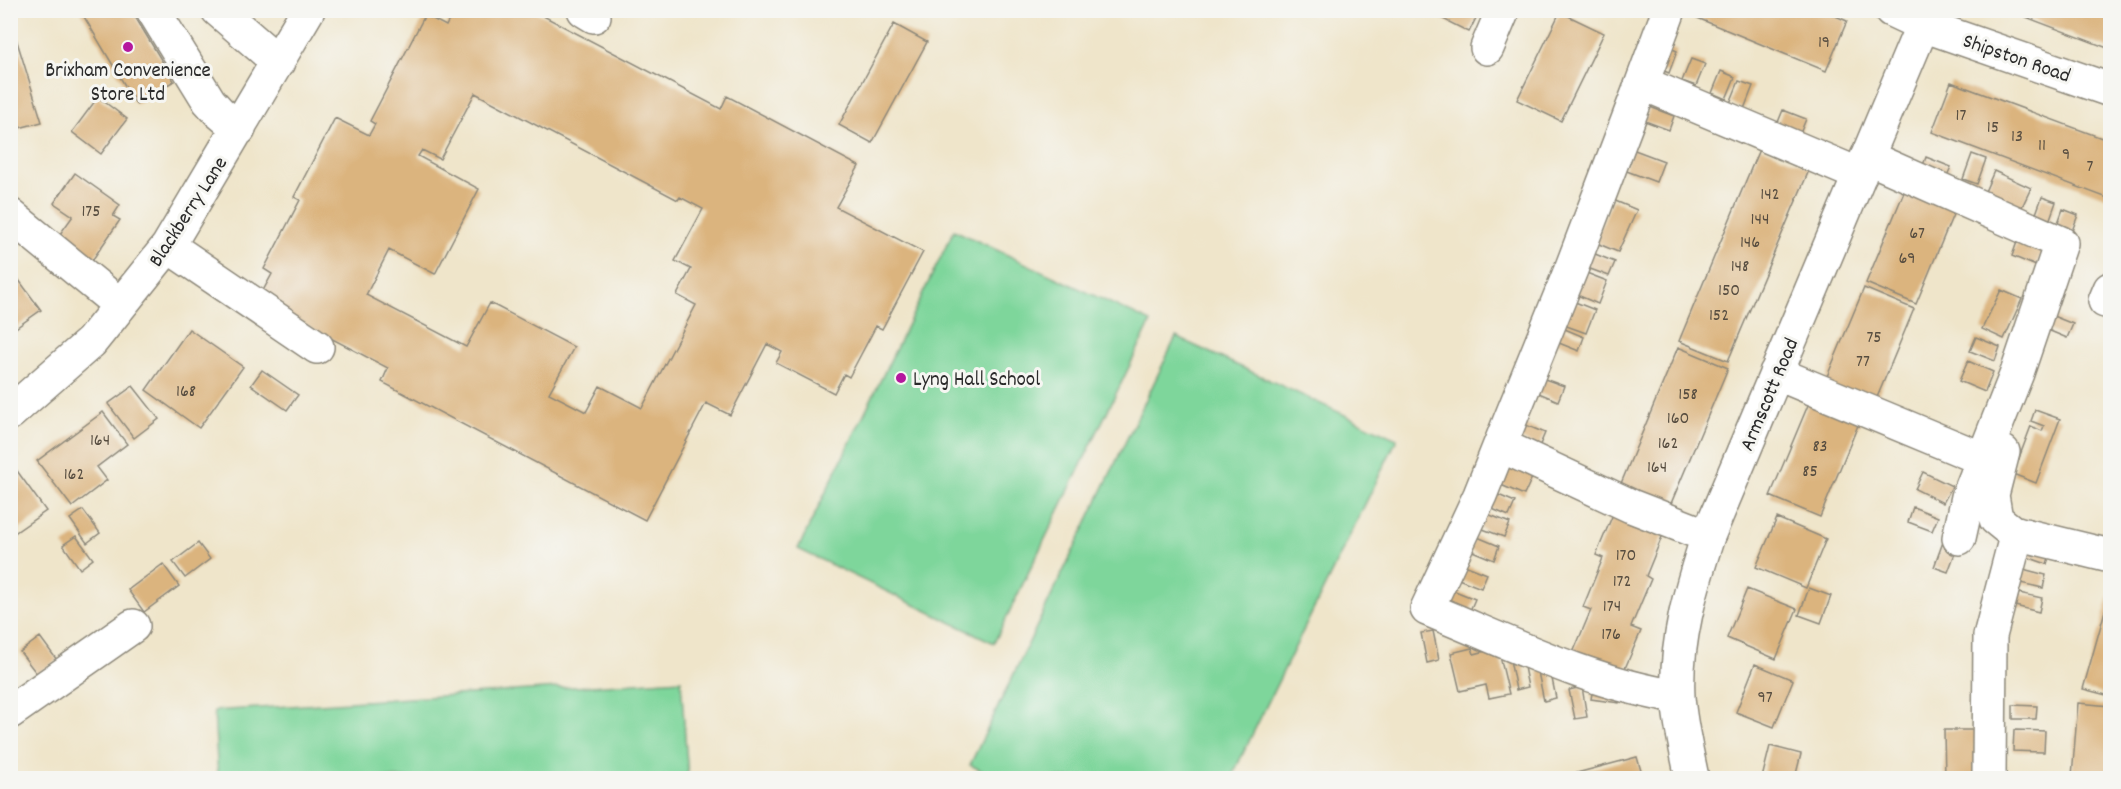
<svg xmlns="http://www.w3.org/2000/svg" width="2121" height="789" font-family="Dekko,sans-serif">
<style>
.green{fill:#7ed69b;stroke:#548063;stroke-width:1.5}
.building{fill:#dbb47e;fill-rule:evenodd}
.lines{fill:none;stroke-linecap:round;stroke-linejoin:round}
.minor-casing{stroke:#8d887a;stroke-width:36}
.minor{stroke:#fff;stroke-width:33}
.poi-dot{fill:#b5179e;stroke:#f6f6f2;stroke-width:2}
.labels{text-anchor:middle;stroke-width:6;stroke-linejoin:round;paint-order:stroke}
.number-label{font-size:18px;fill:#574d40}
.street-label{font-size:21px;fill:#2b2b2b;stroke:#f6f6f2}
.poi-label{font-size:21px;fill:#2b2b2b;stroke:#f6f6f2}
</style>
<rect width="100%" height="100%" fill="#f6f6f2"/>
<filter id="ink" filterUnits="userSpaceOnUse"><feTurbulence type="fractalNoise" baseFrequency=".0167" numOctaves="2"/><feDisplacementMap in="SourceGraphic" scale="12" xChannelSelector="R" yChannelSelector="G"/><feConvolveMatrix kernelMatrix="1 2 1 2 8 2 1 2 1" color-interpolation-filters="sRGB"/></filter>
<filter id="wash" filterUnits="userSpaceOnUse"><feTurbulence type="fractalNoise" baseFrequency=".008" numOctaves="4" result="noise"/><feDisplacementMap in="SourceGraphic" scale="24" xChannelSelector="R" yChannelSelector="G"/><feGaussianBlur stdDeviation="1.35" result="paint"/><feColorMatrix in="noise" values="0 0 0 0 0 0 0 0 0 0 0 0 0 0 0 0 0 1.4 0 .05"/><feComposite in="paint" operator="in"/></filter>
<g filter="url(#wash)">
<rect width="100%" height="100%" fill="#efe5ca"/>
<path class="green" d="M 954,230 L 1151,322 L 994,643 L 798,549 Z
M 1176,337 L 1397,439 L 1231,778 L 997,778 L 970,765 Z
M 681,680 L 688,778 L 218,778 L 214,711 Z"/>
<g id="blocks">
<path class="building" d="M 80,10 L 131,10 L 174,81 L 136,104 Z
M 454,10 L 483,10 L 487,13 L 488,10 L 532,10 L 721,109 L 727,96 L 859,166 L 836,207 L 923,252 L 882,329 L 876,326 L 849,377 L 844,374 L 834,393 L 776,363 L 782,352 L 767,344 L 730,415 L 706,403 L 645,520 L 382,382 L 388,368 L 258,300 L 272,274 L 264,269 L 300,200 L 294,197 L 335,118 L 369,135 L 375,124 L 370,121 L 425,15 L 446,26 ZM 475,93 L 678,200 L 680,197 L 703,209 L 675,261 L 691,269 L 677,295 L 696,305 L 642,408 L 600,386 L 586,412 L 549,393 L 574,347 L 490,303 L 466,347 L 366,295 L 389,250 L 435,274 L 479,189 L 418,156 L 422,150 L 440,159 Z
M 1430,10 L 1480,10 L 1469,32 L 1429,12 Z
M 1678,10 L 1822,10 L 1847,21 L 1826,71 Z
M 2010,10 L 2110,10 L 2110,49 L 2010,11 Z
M 1560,12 L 1604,33 L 1561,121 L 1517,100 Z
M 11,22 L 42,122 L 15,129 L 10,114 Z
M 894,24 L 927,42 L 872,143 L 839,125 Z
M 1663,45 L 1677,51 L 1669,73 L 1654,67 Z
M 1691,59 L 1705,64 L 1696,86 L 1682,81 Z
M 1721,71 L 1735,77 L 1726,99 L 1712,93 Z
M 1739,81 L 1753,86 L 1744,109 L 1730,103 Z
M 1951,82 L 2110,141 L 2110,199 L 1932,132 Z
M 98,97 L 127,119 L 101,154 L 72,132 Z
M 1650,107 L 1674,116 L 1669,130 L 1645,121 Z
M 1783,110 L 1806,119 L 1797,141 L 1774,132 Z
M 1760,147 L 1810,168 L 1728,361 L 1679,341 Z
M 1632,149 L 1664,161 L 1656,182 L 1624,170 Z
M 1972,154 L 1986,159 L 1977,184 L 1963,179 Z
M 1926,157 L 1951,167 L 1945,180 L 1921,171 Z
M 1994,171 L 2031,188 L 2020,211 L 1984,194 Z
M 75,173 L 120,205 L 113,216 L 120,220 L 91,262 L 57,238 L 73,216 L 54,203 Z
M 1907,185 L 1957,205 L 1916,304 L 1866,283 Z
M 2042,197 L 2056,202 L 2047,227 L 2033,222 Z
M 1613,200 L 1637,210 L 1618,252 L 1594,242 Z
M 2063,209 L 2078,215 L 2069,239 L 2054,234 Z
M 2017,242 L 2042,251 L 2036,266 L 2012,256 Z
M 1590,252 L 1615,262 L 1609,276 L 1585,267 Z
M 10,268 L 41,310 L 10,332 Z
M 1584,272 L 1607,281 L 1598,304 L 1575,294 Z
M 1864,288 L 1914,309 L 1873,407 L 1823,386 Z
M 2001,290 L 2022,299 L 2004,339 L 1982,329 Z
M 1570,300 L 1595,310 L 1586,333 L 1561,324 Z
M 2048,314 L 2073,324 L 2067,338 L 2043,328 Z
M 1560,327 L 1584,337 L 1579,351 L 1554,341 Z
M 189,329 L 243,367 L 199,428 L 146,390 Z
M 1976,337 L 2000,347 L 1995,361 L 1970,351 Z
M 1678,347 L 1728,368 L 1667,513 L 1617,493 Z
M 1968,361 L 1993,372 L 1985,392 L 1959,381 Z
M 262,370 L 298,395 L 287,410 L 251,385 Z
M 1539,377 L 1564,386 L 1558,401 L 1534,391 Z
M 133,386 L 159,419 L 134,438 L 108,404 Z
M 1811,398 L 1861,418 L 1820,517 L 1770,496 Z
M 2035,410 L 2060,419 L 2036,483 L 2013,474 L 2031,426 L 2042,431 L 2044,426 L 2031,421 Z
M 103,412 L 127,444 L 97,467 L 107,480 L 72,507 L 37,461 Z
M 1521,423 L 1545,433 L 1539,447 L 1515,437 Z
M 1511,461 L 1535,471 L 1524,495 L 1501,485 Z
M 15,468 L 46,511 L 10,536 L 10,471 Z
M 1923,472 L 1952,486 L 1943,503 L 1915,489 Z
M 1491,492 L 1515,502 L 1509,516 L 1485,506 Z
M 1616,507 L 1666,527 L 1646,576 L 1651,579 L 1631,627 L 1641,631 L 1620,680 L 1570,660 L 1591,610 L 1583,607 L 1603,558 L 1596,555 Z
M 1913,507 L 1938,517 L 1932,531 L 1908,522 Z
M 83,510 L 100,533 L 87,543 L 70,519 Z
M 1485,513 L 1510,523 L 1504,537 L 1480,528 Z
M 1777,518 L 1826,539 L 1806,588 L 1756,567 Z
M 76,536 L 93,559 L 80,569 L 63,545 Z
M 1475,536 L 1499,546 L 1494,560 L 1470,550 Z
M 1943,542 L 1957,548 L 1948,572 L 1934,567 Z
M 198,543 L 210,559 L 185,578 L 173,562 Z
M 2029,543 L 2051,551 L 2047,564 L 2024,556 Z
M 163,564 L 179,586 L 144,612 L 128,590 Z
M 1462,564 L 1487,574 L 1481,588 L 1456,578 Z
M 2023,569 L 2046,575 L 2043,588 L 2020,583 Z
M 1809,588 L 1831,596 L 1821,623 L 1799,615 Z
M 1450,589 L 1475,599 L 1469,613 L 1445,603 Z
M 1747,589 L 1797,609 L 1776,659 L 1727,638 Z
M 2019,593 L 2042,598 L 2039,612 L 2015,606 Z
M 2110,593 L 2110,696 L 2083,689 Z
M 1433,631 L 1439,660 L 1427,663 L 1421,633 Z
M 40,637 L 57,660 L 37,674 L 20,652 Z
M 1472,648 L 1474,654 L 1498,648 L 1509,694 L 1489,698 L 1486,685 L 1460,691 L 1451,653 Z
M 1522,657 L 1528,687 L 1516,690 L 1510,660 Z
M 1755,664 L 1793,680 L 1774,727 L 1736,712 Z
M 1550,669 L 1556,698 L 1544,701 L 1538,672 Z
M 1582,687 L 1587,717 L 1575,719 L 1569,690 Z
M 1593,687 L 1621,691 L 1619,703 L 1591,699 Z
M 2078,703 L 2110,706 L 2110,778 L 2072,776 Z
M 2013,705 L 2037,706 L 2036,719 L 2013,719 Z
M 1944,730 L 1980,730 L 1981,778 L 1945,778 Z
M 2014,730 L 2045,731 L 2044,752 L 2013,751 Z
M 1770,746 L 1801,754 L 1795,778 L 1762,778 Z
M 1637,757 L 1643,778 L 1558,778 Z"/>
</g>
</g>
<g filter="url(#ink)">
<use href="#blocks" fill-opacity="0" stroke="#8d887a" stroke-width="1.5"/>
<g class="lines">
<g class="minor-casing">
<path id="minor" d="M 153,10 L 209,101 L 219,112 L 239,129
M 218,10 L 278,62
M 584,10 L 594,16
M 1891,10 L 1923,25 L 2110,90
M 1487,48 L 1503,10
M 1642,83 L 1669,10
M 1867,157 L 2061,243 L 2017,373 L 1968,497 L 1959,538
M 10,215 L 120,305
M 168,246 L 317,347
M 2105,301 L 2110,289
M 1776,373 L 1983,459
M 10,413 L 91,342 L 168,246 L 308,10
M 1500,445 L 1572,267 L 1642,83 L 1860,175
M 2003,452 L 1992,495 L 1996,519 L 2012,532 L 2110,556
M 1678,697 C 1590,683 1510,643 1427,609 L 1480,495 L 1500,445 L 1631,506 L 1708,536
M 10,712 L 133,626
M 1692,778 C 1687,752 1680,725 1678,697 C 1675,642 1691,588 1708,536 L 1929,10
M 1989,778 L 1990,636 L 2017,533"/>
</g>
<use href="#minor" class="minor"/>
</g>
</g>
<g class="poi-dot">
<circle cx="128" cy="47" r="6"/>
<circle cx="901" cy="378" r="6"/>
</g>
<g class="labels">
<g class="number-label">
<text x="1824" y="47">19</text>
<text x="1961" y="120">17</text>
<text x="1993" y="132">15</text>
<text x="2017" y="141">13</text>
<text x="2042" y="150">11</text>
<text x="2066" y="159">9</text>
<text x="2090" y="171">7</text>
<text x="1770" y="199">142</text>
<text x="91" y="216">175</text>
<text x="1760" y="224">144</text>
<text x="1917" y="238">67</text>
<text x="1750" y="247">146</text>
<text x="1907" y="263">69</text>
<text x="1740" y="271">148</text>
<text x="1729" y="295">150</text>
<text x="1719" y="320">152</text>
<text x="1874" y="342">75</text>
<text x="1863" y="366">77</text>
<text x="186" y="396">168</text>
<text x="1688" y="399">158</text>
<text x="1678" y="423">160</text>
<text x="100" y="445">164</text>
<text x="1668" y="448">162</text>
<text x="1820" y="451">83</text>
<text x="1657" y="472">164</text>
<text x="1810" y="476">85</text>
<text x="74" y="479">162</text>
<text x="1626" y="560">170</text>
<text x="1622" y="586">172</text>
<text x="1612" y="611">174</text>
<text x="1611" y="639">176</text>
<text x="1765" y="702">97</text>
</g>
<g class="street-label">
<text transform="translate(2017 57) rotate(19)" y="7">Shipston Road</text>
<text transform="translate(187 211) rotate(-57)" y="7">Blackberry Lane</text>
<text transform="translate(1768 394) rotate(-67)" y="7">Armscott Road</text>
</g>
<g class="poi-label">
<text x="128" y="76">Brixham Convenience<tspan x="128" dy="24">Store Ltd</tspan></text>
<text x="913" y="385" text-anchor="start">Lyng Hall School</text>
</g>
</g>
<rect width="2121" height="789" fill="none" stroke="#f6f6f2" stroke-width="36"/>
</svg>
